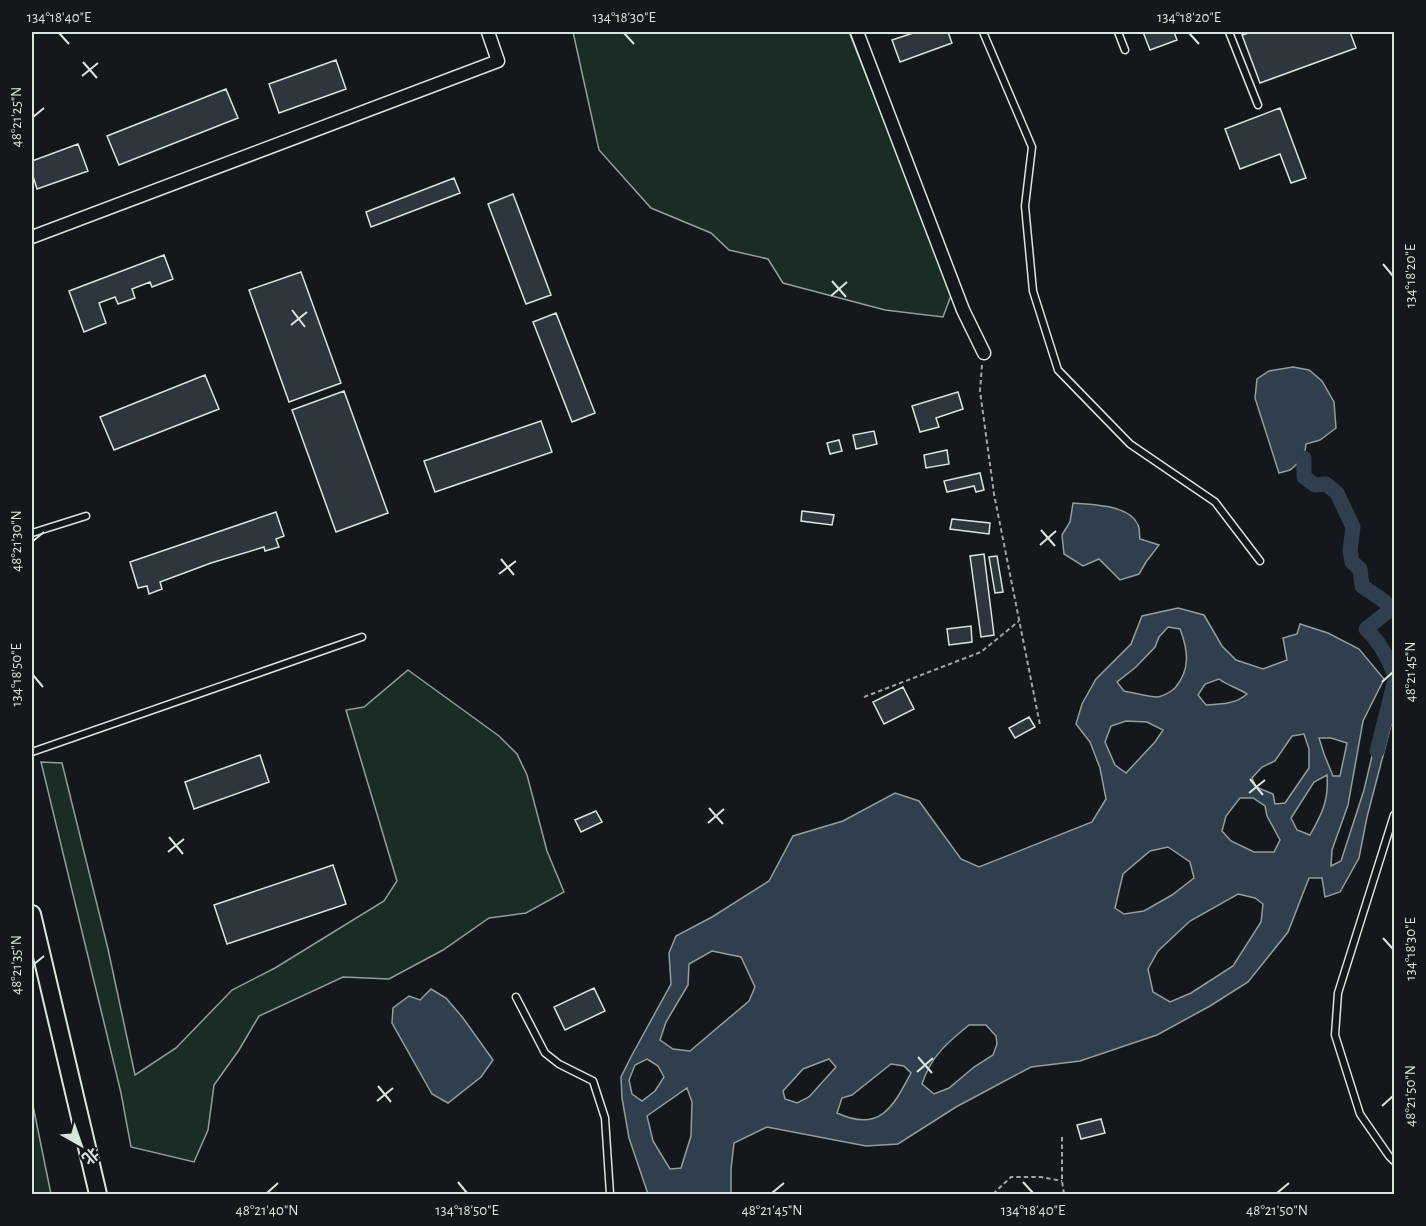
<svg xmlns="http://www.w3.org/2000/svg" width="1426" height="1226" font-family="'Alegreya Sans','Noto Sans SC',sans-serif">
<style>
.green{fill:#1a2d24;stroke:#939e99;stroke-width:1.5}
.water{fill:#2f3f4d;stroke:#939e99;stroke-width:1.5;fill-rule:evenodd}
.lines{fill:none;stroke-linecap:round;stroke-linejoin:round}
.canal{stroke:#2f3f4d;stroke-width:15}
.building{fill:#2c363c;stroke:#d8e6dc;stroke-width:1.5}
.service-casing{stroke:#d8e6dc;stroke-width:9}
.minor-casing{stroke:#d8e6dc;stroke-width:15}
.tertiary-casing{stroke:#d8e6dc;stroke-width:20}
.path{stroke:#9da8a2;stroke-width:2;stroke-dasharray:4.5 3;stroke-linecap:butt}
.service{stroke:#14181c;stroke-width:6}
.minor{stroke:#14181c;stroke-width:12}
.tertiary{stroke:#14181c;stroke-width:16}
.ticks{fill:none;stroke:#d8e6dc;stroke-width:2}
.neatline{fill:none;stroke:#d8e6dc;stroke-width:2}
.ticks-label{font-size:15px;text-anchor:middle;fill:#d8e6dc}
</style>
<rect width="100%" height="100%" fill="#14181c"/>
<path class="green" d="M 573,32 L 849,32 L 952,293 L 943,317 L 885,310 L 783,283 L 768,259 L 729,250 L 711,233 L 651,208 L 599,150 Z
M 408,670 L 499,736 L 517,754 L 527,775 L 547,851 L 564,892 L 526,913 L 489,918 L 443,950 L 389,979 L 343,977 L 259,1016 L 239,1050 L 214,1085 L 208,1130 L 194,1162 L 131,1147 L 121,1093 L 41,762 L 62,763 L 108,949 L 135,1075 L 176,1048 L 232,990 L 275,968 L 384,901 L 397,881 L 346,710 L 364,707 Z
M 32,1101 L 51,1194 L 32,1194 Z"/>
<path class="water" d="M 1293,367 L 1309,370 L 1322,381 L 1334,402 L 1336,428 L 1320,440 L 1306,444 L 1304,458 L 1290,470 L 1279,473 L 1255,398 L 1257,379 L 1269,371 Z
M 1073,503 C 1091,505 1129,504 1138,525 C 1140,528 1139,535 1140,539 L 1159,545 L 1146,562 L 1139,574 L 1120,580 L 1099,559 L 1083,566 L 1064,554 L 1062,535 L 1070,522 Z
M 1178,608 L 1204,615 L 1222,646 L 1236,660 L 1263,669 L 1287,660 L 1283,638 L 1297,634 L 1300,624 L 1328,633 L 1359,649 L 1384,679 L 1363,721 L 1348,805 L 1332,850 L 1331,866 L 1341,861 L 1364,790 L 1372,756 L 1380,732 L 1391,725 L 1367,817 L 1359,858 L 1340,892 L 1325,897 L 1322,878 L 1309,878 L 1288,932 L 1248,982 L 1210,1006 L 1157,1035 L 1080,1061 L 1031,1067 L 956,1107 L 898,1144 L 866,1146 L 767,1127 L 734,1143 L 731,1169 L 731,1194 L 648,1194 L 629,1138 L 622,1098 L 621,1077 L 632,1055 L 671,984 L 669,953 L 676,936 L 712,917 L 769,881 L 793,836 L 843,821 L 895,793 L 919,801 L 961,859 L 979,867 L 1092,822 L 1106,799 L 1100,768 L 1090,742 L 1076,724 L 1082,704 L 1096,679 L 1131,644 L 1142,616 ZM 1168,627 L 1180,629 C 1188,650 1191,669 1175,688 C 1171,692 1163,696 1158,697 C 1147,697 1135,693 1124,691 L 1117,682 L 1136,667 L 1155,647 L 1159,637 ZM 1219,679 C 1228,686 1239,688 1247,694 C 1236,704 1221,704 1206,705 L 1198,695 L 1205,684 ZM 1126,721 L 1147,722 L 1163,730 L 1155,742 L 1126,773 L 1115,765 L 1105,742 L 1111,726 ZM 1304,734 L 1309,749 L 1309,768 L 1285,803 L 1275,804 L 1273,794 L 1256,787 L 1252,778 L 1262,767 L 1275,761 L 1292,736 ZM 1319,738 L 1331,738 L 1347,743 L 1340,776 L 1333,776 L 1324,754 ZM 1327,775 C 1329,800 1322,814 1310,835 L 1297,830 L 1291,818 L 1314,782 ZM 1240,798 L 1253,798 L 1265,806 L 1267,816 L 1280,840 L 1274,852 L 1254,852 L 1231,841 L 1222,831 L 1226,816 ZM 1168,847 L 1190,862 L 1194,878 L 1172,895 L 1144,911 L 1124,914 L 1115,908 L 1123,874 L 1150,851 ZM 1238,894 L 1255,898 L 1263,904 L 1261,922 L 1233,966 L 1191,993 L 1170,1002 L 1153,992 L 1148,969 L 1158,951 L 1190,921 ZM 712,951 L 741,957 L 755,987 L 749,1001 L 690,1051 L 673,1049 L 660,1040 L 666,1022 L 688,985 L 689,964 ZM 969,1025 L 986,1025 L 996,1036 L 997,1044 L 993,1055 L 974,1067 L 949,1088 L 934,1094 L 922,1084 C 931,1056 947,1043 969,1025 ZM 647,1059 L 658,1066 L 664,1077 L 655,1091 L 642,1101 L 632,1094 L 629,1080 L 635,1065 ZM 829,1059 L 836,1067 L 809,1097 L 797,1103 L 785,1099 L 783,1091 L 803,1069 ZM 891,1064 L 904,1066 L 911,1073 C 893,1107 880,1133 837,1113 L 842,1098 L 852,1095 ZM 687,1088 L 692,1102 L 691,1136 L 681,1168 L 670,1169 L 653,1141 L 647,1116 Z
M 431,989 L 446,998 L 463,1018 L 493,1060 L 481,1077 L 448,1103 L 432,1094 L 392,1023 L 393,1008 L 409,996 L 420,1000 Z"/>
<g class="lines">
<path class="canal" d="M 1304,458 L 1304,477 L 1315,485 L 1326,484 L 1337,493 L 1353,527 L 1350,550 L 1352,562 L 1360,569 L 1362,586 L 1384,601 L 1391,609 L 1366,629 C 1378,640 1388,658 1394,673
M 1377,751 L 1394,684"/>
</g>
<path class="building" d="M 916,32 L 948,32 L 952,43 L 900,62 L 892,40 Z
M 1143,32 L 1174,32 L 1177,40 L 1150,50 Z
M 1252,32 L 1350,32 L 1356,48 L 1260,83 L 1242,35 Z
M 336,60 L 346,89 L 279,113 L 269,84 Z
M 226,89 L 238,118 L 119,165 L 107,136 Z
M 1280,108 L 1306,178 L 1291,183 L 1280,154 L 1240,169 L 1225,129 Z
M 78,144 L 88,171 L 37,189 L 32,173 L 32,161 Z
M 454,178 L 460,193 L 371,227 L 366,212 Z
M 513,194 L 551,295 L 526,304 L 488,204 Z
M 164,255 L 173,279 L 152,287 L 150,282 L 132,289 L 135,298 L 118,304 L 115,297 L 99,303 L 106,323 L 84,332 L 69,291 Z
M 301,272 L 341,383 L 289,402 L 249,290 Z
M 556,313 L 595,413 L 572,422 L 533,322 Z
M 205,375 L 219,409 L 114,450 L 100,417 Z
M 344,391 L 388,513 L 336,532 L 292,410 Z
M 958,392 L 963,409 L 936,418 L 939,427 L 920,432 L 912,406 Z
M 541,421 L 552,452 L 435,492 L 424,461 Z
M 874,431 L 877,444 L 856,449 L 853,435 Z
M 839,440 L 842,451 L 830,454 L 827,443 Z
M 947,450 L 949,464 L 926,468 L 924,455 Z
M 980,473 L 984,490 L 976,492 L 974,486 L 947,492 L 944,481 Z
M 802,511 L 834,515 L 832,525 L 801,521 Z
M 276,512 L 284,536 L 276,539 L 279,547 L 265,551 L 264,547 L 211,563 L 160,582 L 162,589 L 149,594 L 147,586 L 138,588 L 130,562 Z
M 952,519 L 990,523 L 989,534 L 950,529 Z
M 984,554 L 994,635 L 981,637 L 970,556 Z
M 997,556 L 1003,592 L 995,593 L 989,557 Z
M 971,626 L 972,642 L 949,645 L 947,629 Z
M 903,687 L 914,709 L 884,724 L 873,702 Z
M 1029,717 L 1035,727 L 1015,738 L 1009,728 Z
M 260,755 L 269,782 L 194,809 L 185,782 Z
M 596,811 L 602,822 L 581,832 L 575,820 Z
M 333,865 L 346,904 L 227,944 L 214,905 Z
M 594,988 L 605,1011 L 565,1030 L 554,1007 Z
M 1101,1119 L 1105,1133 L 1081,1139 L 1077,1125 Z"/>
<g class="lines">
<g class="service-casing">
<path id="service" d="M 983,32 L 1032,147 L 1025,206 L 1033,291 L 1058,370 L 1130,444 L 1215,502 L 1260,561
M 1118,32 L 1125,50
M 1229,32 L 1258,105
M 32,533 L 86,516
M 32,752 L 362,637
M 1394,815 L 1338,993 L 1335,1035 L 1360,1114 L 1389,1156 L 1394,1161
M 516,997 L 545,1053 L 559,1064 L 593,1081 L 605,1118 L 610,1194"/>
</g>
<g class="minor-casing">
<path id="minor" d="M 857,32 L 963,310 L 984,353
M 32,237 L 498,61 L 488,32"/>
</g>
<g class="tertiary-casing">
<path id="tertiary" d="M 32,914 L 98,1194"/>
</g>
<path class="path" d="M 982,365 L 980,391 L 994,494 L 1040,725
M 864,697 L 981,652 L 1019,621
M 1062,1137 L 1062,1181 L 1064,1194
M 993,1194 L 1011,1177 L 1041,1177 L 1062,1181"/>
<use href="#service" class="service"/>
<use href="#minor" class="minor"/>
<use href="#tertiary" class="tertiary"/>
</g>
<path class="ticks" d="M 59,33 L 69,44M 624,33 L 634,44M 1189,33 L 1199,44M 83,62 L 97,78M 82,76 L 98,63M 33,117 L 44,108M 1383,264 L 1393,276M 832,281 L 846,297M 831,296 L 847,282M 292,310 L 305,327M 291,325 L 307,312M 1041,530 L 1055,546M 33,541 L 44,532M 1040,545 L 1056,531M 501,559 L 514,575M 499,574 L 516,561M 33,675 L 43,687M 1382,682 L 1393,672M 1250,779 L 1263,795M 1249,793 L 1265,780M 709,808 L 723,824M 708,823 L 724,809M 169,837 L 183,854M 168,852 L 184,839M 1383,938 L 1393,949M 33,965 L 44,956M 918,1057 L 932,1073M 917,1072 L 933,1058M 378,1086 L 391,1102M 377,1101 L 393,1088M 1382,1106 L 1393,1096M 458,1182 L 467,1193M 1023,1182 L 1033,1193M 267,1193 L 278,1183M 772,1193 L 784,1183M 1277,1193 L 1289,1183"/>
<rect width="1426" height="1226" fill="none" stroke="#14181c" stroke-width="66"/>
<g transform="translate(81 1145) rotate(140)" stroke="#14181c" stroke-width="4.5" paint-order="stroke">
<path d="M0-4.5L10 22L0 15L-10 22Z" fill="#d8e6dc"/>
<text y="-9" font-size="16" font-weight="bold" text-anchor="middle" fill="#d8e6dc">北</text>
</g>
<rect x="33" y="33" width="1360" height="1160" class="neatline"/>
<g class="ticks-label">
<text x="59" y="22">134°18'40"E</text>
<text x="624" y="22">134°18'30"E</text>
<text x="1189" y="22">134°18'20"E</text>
<text transform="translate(16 117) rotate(-90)" y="5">48°21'25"N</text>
<text transform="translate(1410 276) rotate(-90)" y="5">134°18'20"E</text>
<text transform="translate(16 541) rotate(-90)" y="5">48°21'30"N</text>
<text transform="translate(1410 672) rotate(-90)" y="5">48°21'45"N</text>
<text transform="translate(16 675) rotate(-90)" y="5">134°18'50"E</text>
<text transform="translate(1410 949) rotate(-90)" y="5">134°18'30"E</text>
<text transform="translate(16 965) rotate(-90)" y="5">48°21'35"N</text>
<text transform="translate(1410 1096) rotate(-90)" y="5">48°21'50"N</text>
<text x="267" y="1215">48°21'40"N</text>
<text x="467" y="1215">134°18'50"E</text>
<text x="772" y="1215">48°21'45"N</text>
<text x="1033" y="1215">134°18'40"E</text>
<text x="1277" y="1215">48°21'50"N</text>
</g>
</svg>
